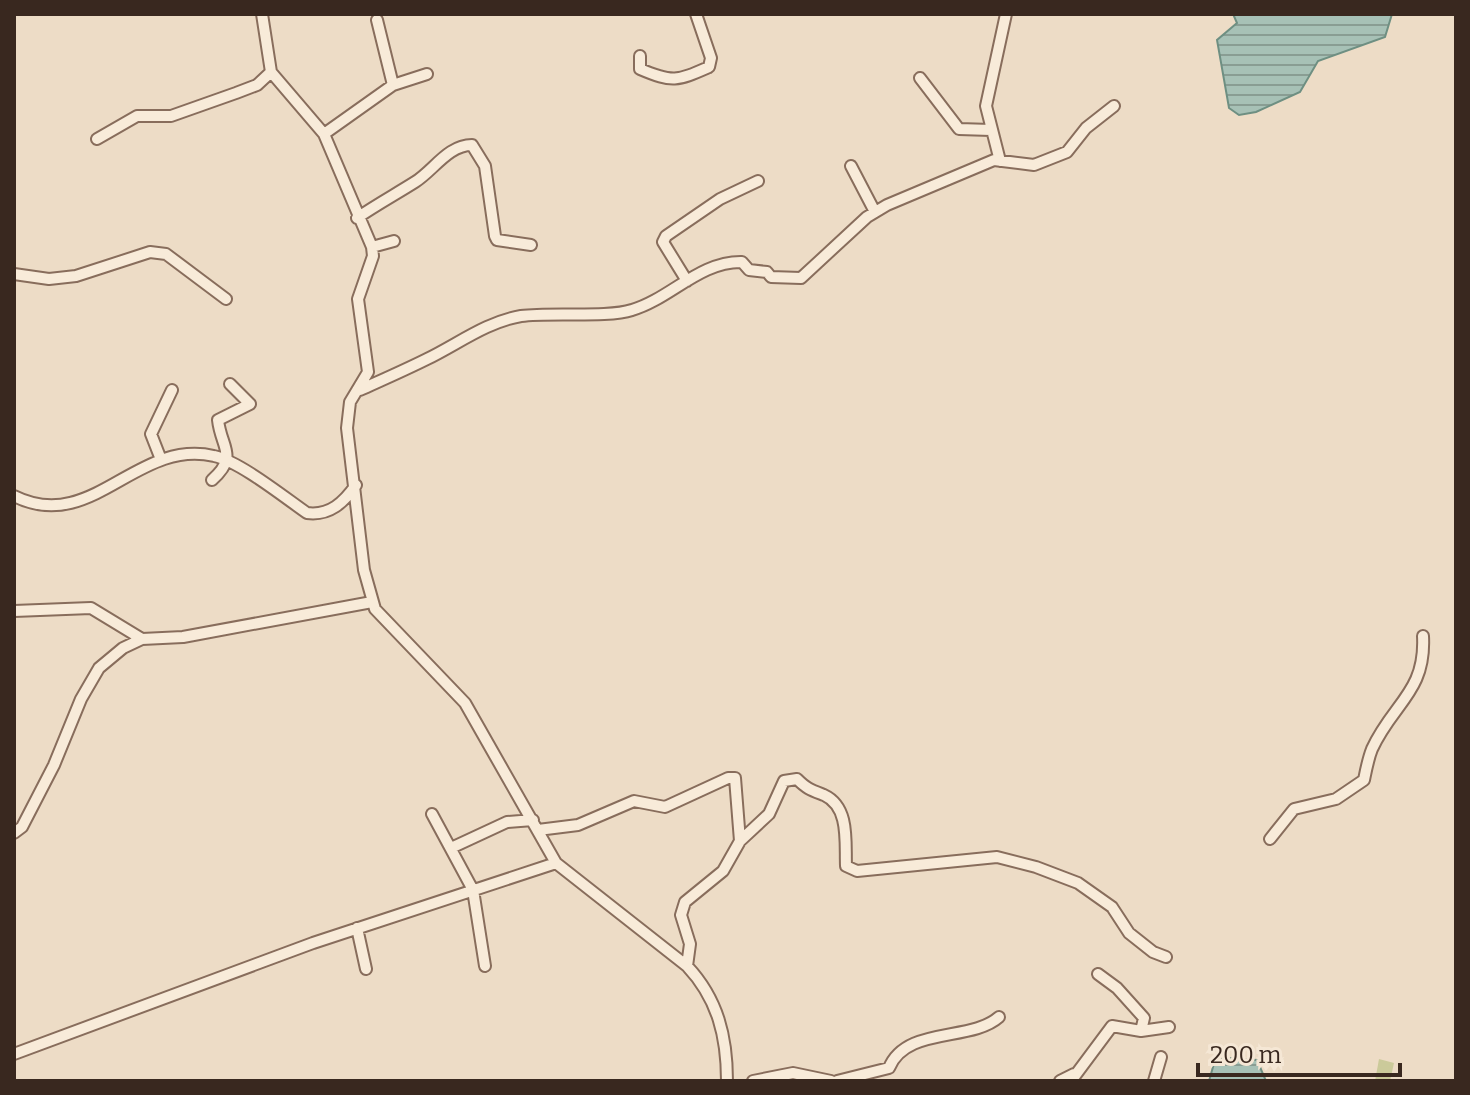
<svg xmlns="http://www.w3.org/2000/svg" width="1470" height="1095" font-family="Bitter,serif">
<style>
.park{fill:#cbca9a}
.water{fill:url(#water-rules);stroke:#6e8f82;stroke-width:2}
.lines{fill:none;stroke-linecap:round;stroke-linejoin:round}
.minor-casing{stroke:#886d5c;stroke-width:14}
.minor{stroke:#f8ebd9;stroke-width:10}
</style>
<defs>
<pattern id="water-rules" width="6" height="5" patternUnits="userSpaceOnUse" patternTransform="scale(2)"><rect width="6" height="5" fill="#a7c1b6"/><path d="M0 2.5h6" fill="none" stroke="#899d93"/></pattern>
</defs>
<rect width="100%" height="100%" fill="#eddcc6"/>
<path class="park" d="M 1379,1059 L 1394,1063 L 1390,1081 L 1375,1081 Z"/>
<path class="water" d="M 1233,14 L 1392,14 L 1385,37 L 1318,61 L 1300,92 L 1256,112 L 1239,115 L 1229,108 L 1217,40 L 1237,23 Z
M 1227,1058 L 1257,1060 L 1266,1081 L 1209,1081 L 1215,1060 Z"/>
<g class="lines">
<g class="minor-casing">
<path id="minor" d="M 262,14 L 271,72 L 324,134 L 372,247 L 373,256 L 358,299 L 368,372 L 350,402 L 347,428 L 364,570 L 375,609 L 465,703 L 556,863 L 687,966 C 718,999 727,1037 727,1081
M 377,20 L 393,85
M 640,56 L 640,69 C 673,83 677,81 709,67 L 711,58 L 696,14
M 920,78 L 959,129 L 991,130
M 324,134 L 393,85 L 427,74
M 97,139 L 137,116 L 171,116 L 236,93 L 257,85 L 271,72
M 1000,161 L 986,106 L 1006,14
M 851,166 L 875,212
M 357,218 C 376,205 396,194 415,182 C 434,170 448,145 472,145 L 485,166 L 495,236 L 497,240 L 531,245
M 372,247 L 394,241
M 14,274 L 49,279 L 76,276 L 150,252 L 166,254 L 226,299
M 687,281 L 663,242 L 666,236 L 720,199 L 758,181
M 360,390 C 382,380 405,370 427,359 C 458,344 486,322 521,316 C 551,312 608,318 632,310 C 670,299 700,261 742,262 L 749,270 L 767,272 L 771,277 L 801,278 L 867,217 L 887,205 L 994,160 L 1034,165 L 1067,152 L 1086,128 L 1114,106
M 160,457 L 151,434 L 172,390
M 212,480 C 239,456 221,448 218,420 L 250,404 L 230,384
M 14,496 C 92,535 136,438 214,456 C 239,461 284,497 307,513 C 330,516 344,502 356,485
M 14,611 L 91,608 L 142,639
M 432,814 L 473,890 L 485,966
M 538,830 L 578,825 L 634,801 L 665,807 L 728,778 L 735,778 L 740,841 L 769,814 L 784,781 L 797,779 C 807,789 811,790 824,795 C 850,807 845,842 846,866 L 857,871 L 997,857 L 1036,867 L 1078,883 L 1112,907 L 1129,933 L 1153,952 L 1166,957
M 14,833 L 22,827 L 54,765 L 81,699 L 99,668 L 123,648 L 142,639 L 183,637 L 372,602
M 1270,839 L 1294,809 L 1336,799 L 1364,780 C 1366,770 1368,759 1372,749 C 1393,703 1426,692 1423,636
M 451,848 L 507,822 L 533,820
M 357,928 L 366,969
M 687,966 L 690,944 L 681,915 L 685,902 L 723,871 L 740,841
M 1098,974 L 1117,988 L 1144,1018 L 1141,1031
M 14,1054 L 313,943 L 556,863
M 753,1081 L 793,1073 L 831,1081
M 837,1081 L 889,1068 C 906,1026 971,1042 999,1017
M 1060,1081 L 1074,1074
M 1071,1081 L 1112,1026 L 1141,1031 L 1169,1027
M 1154,1081 L 1161,1057"/>
</g>
<use href="#minor" class="minor"/>
</g>
<rect width="1470" height="1095" fill="none" stroke="#39281f" stroke-width="32"/>
<path d="M1198 1063v12h202v-12" fill="none" stroke="#39281f" stroke-width="4"/>
<text x="1210" y="1063" font-size="24" fill="#39281f" stroke="#f5e7d5" stroke-width="6" paint-order="stroke">200 m</text>
</svg>
